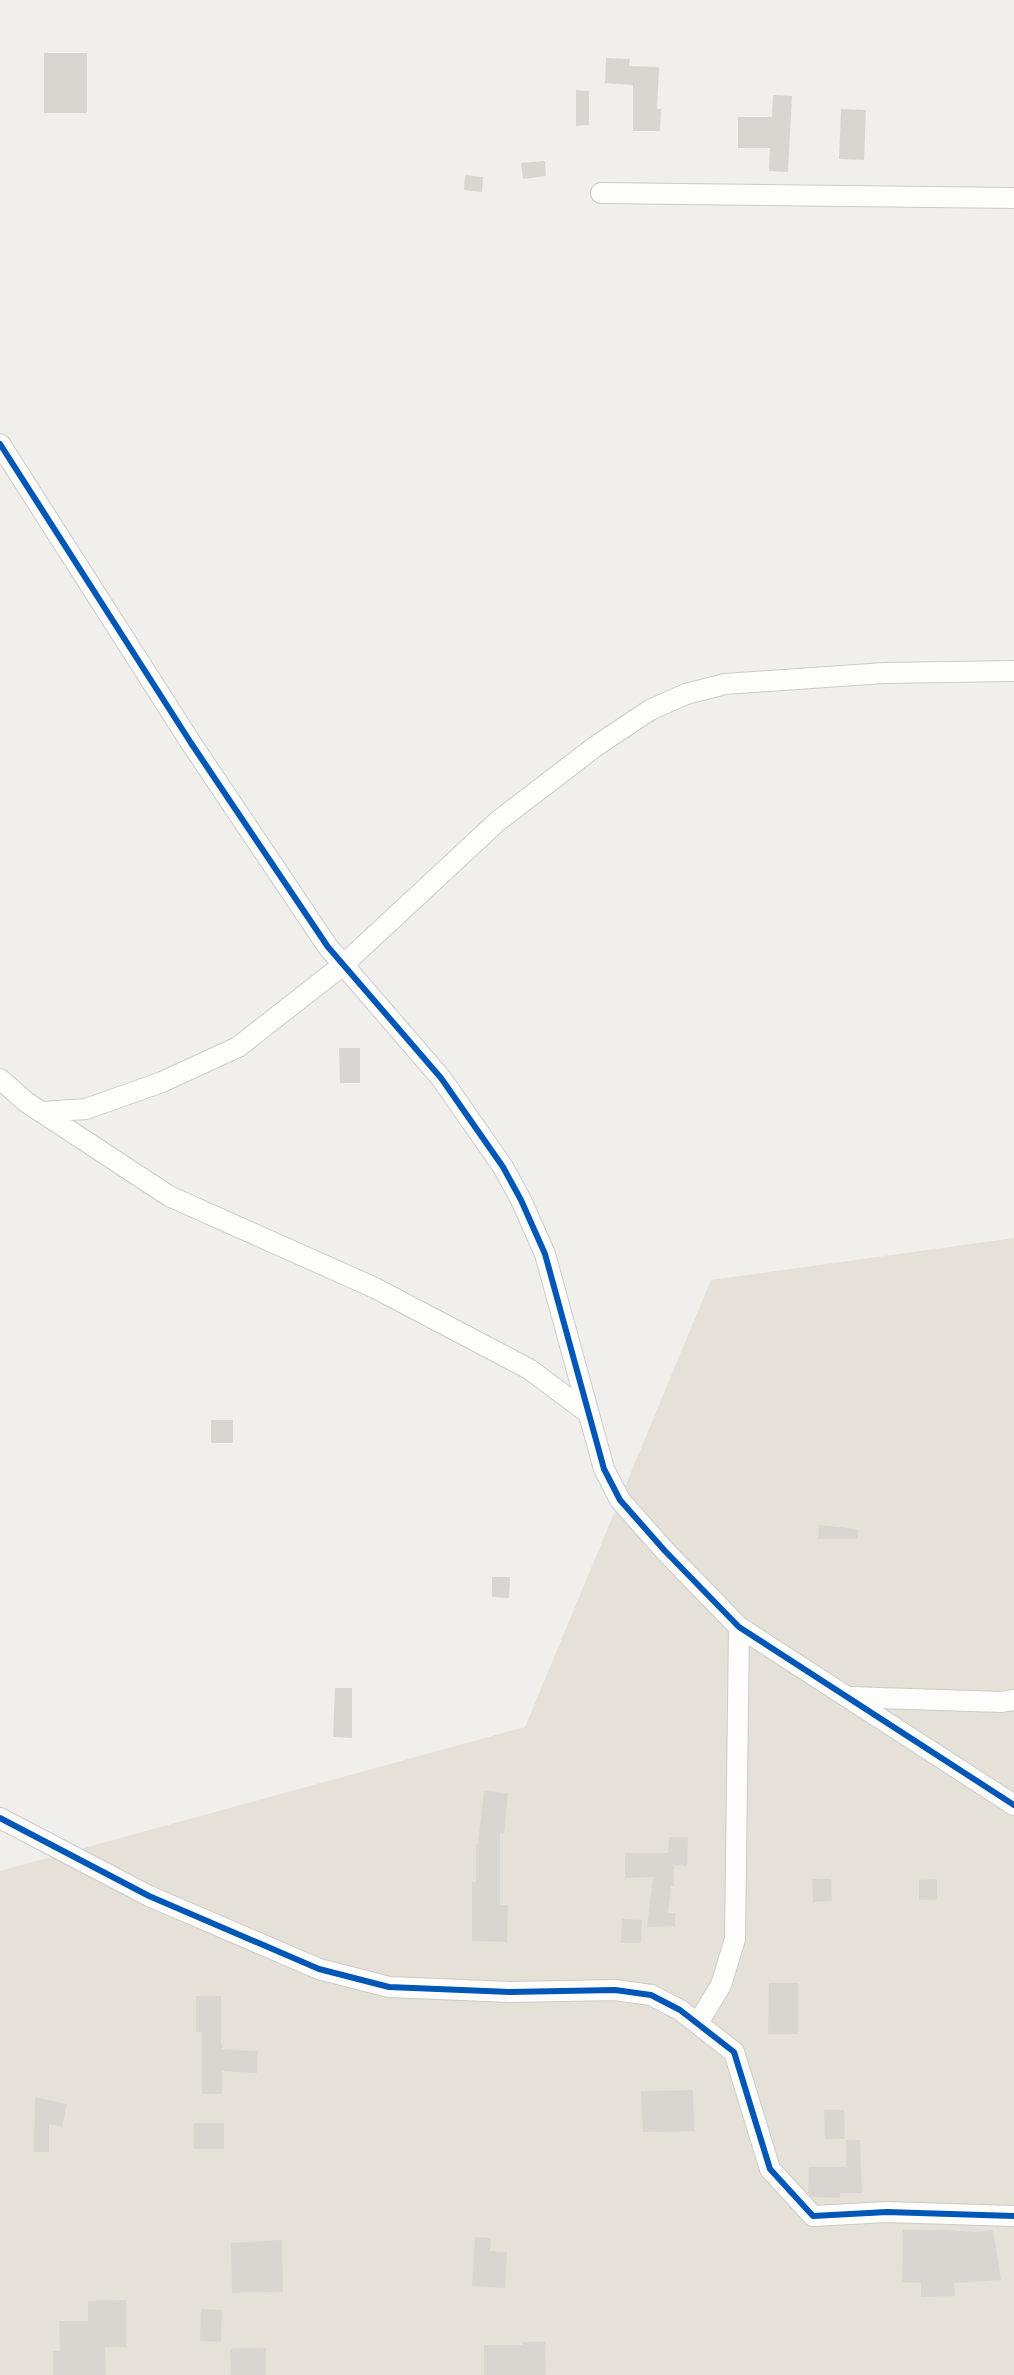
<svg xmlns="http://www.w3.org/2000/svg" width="1014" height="2375" font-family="Rubik,sans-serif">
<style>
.residential{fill:#e5e1d8}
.building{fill:#d9d6d2}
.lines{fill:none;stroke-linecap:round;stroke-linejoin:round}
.minor-casing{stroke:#cdcbc7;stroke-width:22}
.minor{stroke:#fdfdfc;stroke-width:20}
.cycleway-casing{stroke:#fff;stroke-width:9}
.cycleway{stroke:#0057b8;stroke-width:6}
</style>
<rect width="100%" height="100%" fill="#f1efeb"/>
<path class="residential" d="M 1014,1238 L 1014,2375 L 0,2375 L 0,1871 L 525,1727 L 711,1280 Z"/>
<path class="building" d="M 44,53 L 87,53 L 87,113 L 44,113 Z
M 606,58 L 630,59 L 629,66 L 659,67 L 657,109 L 661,109 L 660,131 L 633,131 L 633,85 L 605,83 Z
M 576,90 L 589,91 L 589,125 L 576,126 Z
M 773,95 L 792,96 L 788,172 L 769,171 L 770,148 L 738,148 L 738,117 L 772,117 Z
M 841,109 L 866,110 L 864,160 L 839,159 Z
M 545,161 L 546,176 L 523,179 L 521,163 Z
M 465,175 L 483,177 L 482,192 L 464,190 Z
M 339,1048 L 360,1048 L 360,1083 L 340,1083 Z
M 211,1420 L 233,1420 L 233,1443 L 211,1443 Z
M 819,1525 L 858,1529 L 858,1539 L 818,1539 Z
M 492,1577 L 510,1577 L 509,1598 L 492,1597 Z
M 335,1688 L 352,1688 L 352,1738 L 333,1737 Z
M 484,1791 L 508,1793 L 504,1834 L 500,1833 L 500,1905 L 508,1905 L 507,1942 L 472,1941 L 472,1882 L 476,1882 L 476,1844 L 478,1844 Z
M 669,1837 L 688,1837 L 687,1866 L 674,1865 L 674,1886 L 671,1886 L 668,1913 L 675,1913 L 675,1926 L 647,1927 L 653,1877 L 625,1878 L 625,1853 L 668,1853 Z
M 812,1879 L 831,1879 L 832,1901 L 813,1902 Z
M 937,1879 L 937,1899 L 919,1900 L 919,1880 Z
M 622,1919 L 642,1920 L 641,1943 L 621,1943 Z
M 769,1983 L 798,1983 L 798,2034 L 768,2034 Z
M 196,1996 L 221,1996 L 221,2044 L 222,2044 L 222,2049 L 258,2051 L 257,2073 L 222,2071 L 222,2094 L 202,2094 L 202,2032 L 196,2032 Z
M 693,2090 L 694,2131 L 643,2132 L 641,2091 Z
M 35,2097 L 67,2104 L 62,2127 L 49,2124 L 49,2152 L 34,2152 Z
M 824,2110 L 844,2110 L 845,2139 L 825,2139 Z
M 194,2123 L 224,2123 L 224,2149 L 194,2149 Z
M 846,2140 L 860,2140 L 862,2193 L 840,2193 L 840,2198 L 811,2197 L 808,2193 L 809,2167 L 846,2167 Z
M 903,2230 L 946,2230 L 975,2232 L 993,2230 L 1001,2280 L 954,2283 L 955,2296 L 921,2297 L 921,2283 L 902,2282 Z
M 475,2237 L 491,2238 L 490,2251 L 507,2252 L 505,2288 L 472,2286 Z
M 282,2240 L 283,2292 L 232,2293 L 231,2243 Z
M 126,2300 L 126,2347 L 105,2347 L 106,2375 L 53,2375 L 53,2351 L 60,2351 L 59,2321 L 88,2321 L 88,2301 Z
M 201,2309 L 222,2310 L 221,2342 L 200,2341 Z
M 523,2342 L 545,2342 L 546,2375 L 484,2375 L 484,2345 L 523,2345 Z
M 266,2348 L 266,2375 L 231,2375 L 230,2349 Z"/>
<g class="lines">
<g class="minor-casing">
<path id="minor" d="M 601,193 L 1014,198
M 0,444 L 191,743 L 328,947 L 441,1078 L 503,1167 L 521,1200 L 545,1254 L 604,1469 L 620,1500 L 665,1551 L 739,1627 L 1014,1805
M 0,1079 L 26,1102 L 169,1196 L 375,1288 L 529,1369 L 588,1413
M 42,1112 L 86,1109 L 162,1082 L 238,1047 L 343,965 L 498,821 L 596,746 L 650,710 L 686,694 L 725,684 L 884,673 L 1014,671
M 850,1697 L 1001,1702 L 1014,1700
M 0,1818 L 149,1896 L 319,1969 L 389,1987 L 510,1992 L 615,1990 L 651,1995 L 680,2010 L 734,2052 L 770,2169 L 813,2216 L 887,2212 L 1014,2216
M 698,2023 L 721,1985 L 735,1939 L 739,1627"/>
</g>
<use href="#minor" class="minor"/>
<g class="cycleway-casing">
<path id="cycleway" d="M 0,444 L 191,743 L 328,947 L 441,1078 L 503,1167 L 521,1200 L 545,1254 L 604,1469 L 620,1500 L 665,1551 L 739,1627 L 1014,1805
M 0,1818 L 149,1896 L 319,1969 L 389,1987 L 510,1992 L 615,1990 L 651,1995 L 680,2010 L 734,2052 L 770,2169 L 813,2216 L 887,2212 L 1014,2216"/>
</g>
<use href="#cycleway" class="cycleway"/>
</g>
</svg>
